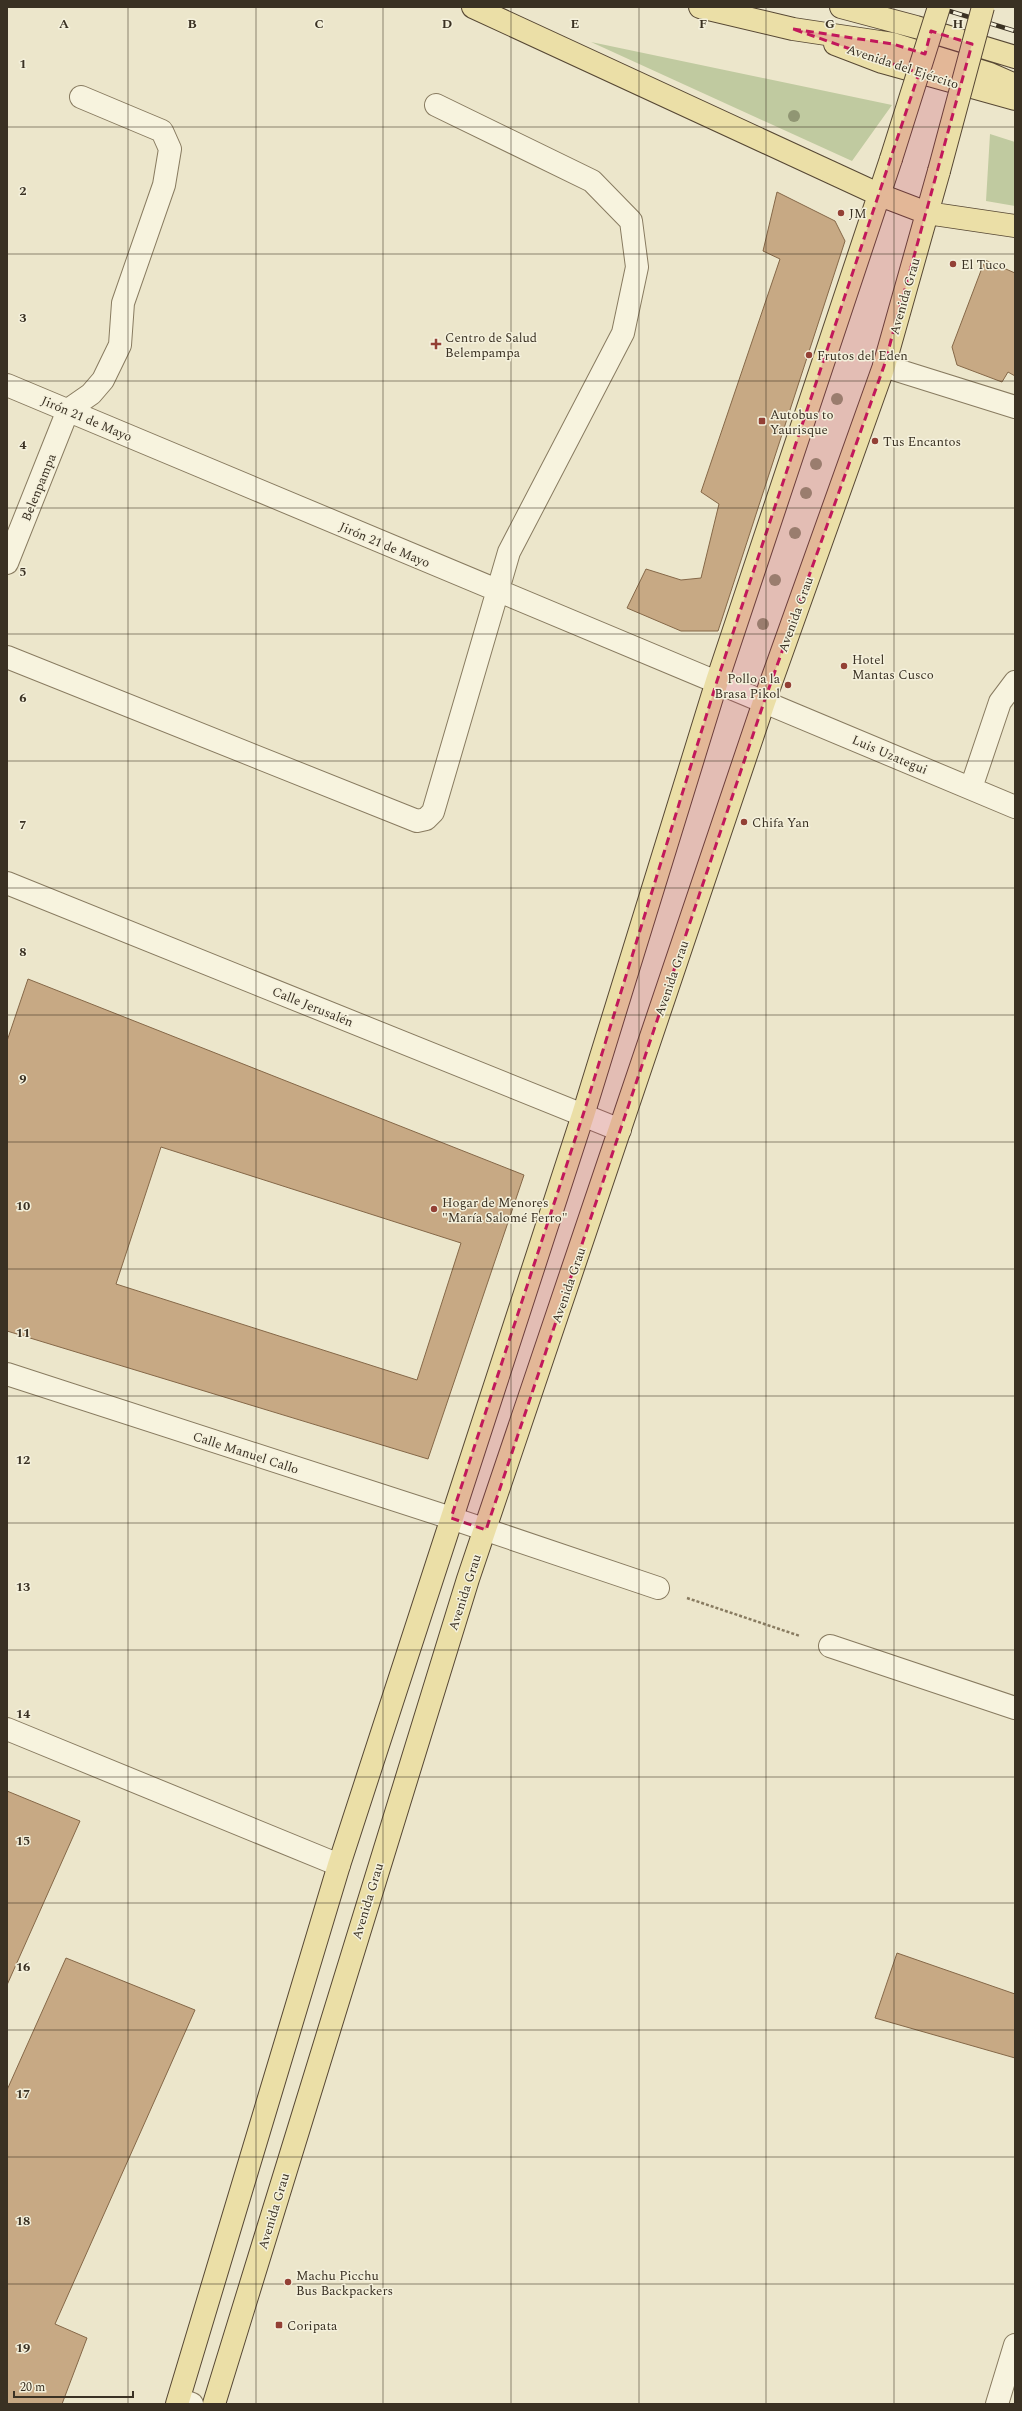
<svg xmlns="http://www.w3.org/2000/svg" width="1022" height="2411" font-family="Spectral,serif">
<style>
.green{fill:#c0caa0}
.building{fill:#c7a984;stroke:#856848;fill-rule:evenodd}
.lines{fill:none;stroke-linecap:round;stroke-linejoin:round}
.minor-casing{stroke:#887b60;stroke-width:24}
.major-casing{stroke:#574834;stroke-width:24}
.path{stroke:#887b60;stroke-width:2.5;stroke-dasharray:3 2;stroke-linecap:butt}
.minor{stroke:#f7f3de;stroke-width:22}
.major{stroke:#ebdfa7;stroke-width:22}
.rail-casing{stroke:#3a3123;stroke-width:4.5}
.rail{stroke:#f4f0db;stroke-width:3;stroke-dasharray:9;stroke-linecap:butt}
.major-bridge-casing{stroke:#574834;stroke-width:24;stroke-linecap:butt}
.major-bridge{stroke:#ebdfa7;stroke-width:22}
.tree{fill:#909673}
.marked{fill:#c2185b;fill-opacity:0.2;stroke:#c2185b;stroke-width:3;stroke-dasharray:8 5;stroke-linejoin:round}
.grid{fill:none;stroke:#3a3123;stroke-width:1;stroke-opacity:0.55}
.poi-dot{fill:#934035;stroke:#f4f0db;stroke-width:1.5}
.labels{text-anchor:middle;stroke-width:3;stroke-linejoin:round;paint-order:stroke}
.street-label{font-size:13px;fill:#3a3123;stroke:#f4f0db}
.poi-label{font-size:13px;fill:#3a3123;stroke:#f4f0db;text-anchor:start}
.grid-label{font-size:13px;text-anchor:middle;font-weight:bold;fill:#3a3123;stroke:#f4f0db;stroke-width:3;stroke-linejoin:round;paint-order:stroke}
</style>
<rect width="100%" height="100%" fill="#ece6cb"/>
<path class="green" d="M 591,42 L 892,105 L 852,161 Z
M 990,134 L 1015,142 L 1015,206 L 986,201 Z"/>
<path class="building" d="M 777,192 L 835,221 L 845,241 L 718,631 L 681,631 L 627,608 L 646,569 L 681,580 L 701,578 L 719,504 L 701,492 L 780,259 L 763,251 Z
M 985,260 L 1015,273 L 1015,376 L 1008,372 L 1002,382 L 957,365 L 952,347 Z
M 28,979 L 524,1175 L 428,1459 L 7,1331 L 7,1041 ZM 161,1147 L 461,1243 L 417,1380 L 116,1284 Z
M 7,1791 L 80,1821 L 7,1985 Z
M 897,1953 L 1015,1994 L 1015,2058 L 875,2018 Z
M 66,1958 L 195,2010 L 55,2324 L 87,2338 L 62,2404 L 7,2404 L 7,2090 Z"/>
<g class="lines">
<g class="minor-casing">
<path id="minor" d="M 884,366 L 1015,407
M 7,385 L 1015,807
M 7,563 L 68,410 L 91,394 L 103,380 L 120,345 L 123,303 L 164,185 L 170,149 L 162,131 L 81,97
M 7,657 L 417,821 L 426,819 L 433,812 L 509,552 L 623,333 L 637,267 L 631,221 L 592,181 L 436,105
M 971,788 L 1000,702 L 1015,682
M 7,883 L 620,1130
M 7,1374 L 451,1518 L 658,1588
M 830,1646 L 1015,1708
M 7,1729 L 339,1865
M 179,2399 L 192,2404
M 997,2404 L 1015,2345"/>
</g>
<g class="major-casing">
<path id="major" d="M 473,7 L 880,195 L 927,213 L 1015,226
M 700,7 L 793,29 L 893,44 L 990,74 L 1015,85
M 841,7 L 916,27 L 1015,57
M 835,44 L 882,62 L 1015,99
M 177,2404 L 339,1865 L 583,1115 L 717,681 L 891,159
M 214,2404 L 468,1579 L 764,702 L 884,366 L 939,171"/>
</g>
<path class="path" d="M 687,1598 L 800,1636"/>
<use href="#minor" class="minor"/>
<use href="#major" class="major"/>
<g class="rail-casing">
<path id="rail" d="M 936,7 L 1015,31"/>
</g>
<use href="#rail" class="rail"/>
<g class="major-bridge-casing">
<path id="major-bridge" d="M 891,159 L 939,7
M 939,171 L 983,7"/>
</g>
<use href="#major-bridge" class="major-bridge"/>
</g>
<g class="tree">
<circle cx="794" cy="116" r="6"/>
<circle cx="837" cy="399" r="6"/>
<circle cx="816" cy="464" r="6"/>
<circle cx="806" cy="493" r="6"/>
<circle cx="795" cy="533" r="6"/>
<circle cx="775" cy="580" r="6"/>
<circle cx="763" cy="624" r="6"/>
</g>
<path class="marked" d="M 793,29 L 893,44 L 925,54 L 931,31 L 972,44 L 884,366 L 764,702 L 486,1530 L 451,1518 L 583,1115 L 717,681 L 919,73 Z"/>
<path class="grid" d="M 128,7 L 128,2404M 256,7 L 256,2404M 383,7 L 383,2404M 511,7 L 511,2404M 639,7 L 639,2404M 766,7 L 766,2404M 894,7 L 894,2404M 7,127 L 1015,127M 7,254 L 1015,254M 7,381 L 1015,381M 7,508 L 1015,508M 7,634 L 1015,634M 7,761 L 1015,761M 7,888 L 1015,888M 7,1015 L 1015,1015M 7,1142 L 1015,1142M 7,1269 L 1015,1269M 7,1396 L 1015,1396M 7,1523 L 1015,1523M 7,1650 L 1015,1650M 7,1777 L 1015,1777M 7,1903 L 1015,1903M 7,2030 L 1015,2030M 7,2157 L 1015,2157M 7,2284 L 1015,2284"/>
<g class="poi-dot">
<circle cx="841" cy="213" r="4"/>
<circle cx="953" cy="264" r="4"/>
<path d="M434 338h4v4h4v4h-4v4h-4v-4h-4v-4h4z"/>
<circle cx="809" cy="355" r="4"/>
<rect x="758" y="417" width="8" height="8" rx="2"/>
<circle cx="875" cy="441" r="4"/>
<circle cx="844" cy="666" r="4"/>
<circle cx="788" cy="685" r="4"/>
<circle cx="744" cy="822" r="4"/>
<circle cx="434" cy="1209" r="4"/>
<circle cx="288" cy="2282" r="4"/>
<rect x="275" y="2321" width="8" height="8" rx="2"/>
</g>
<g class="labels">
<g class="street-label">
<text transform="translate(903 66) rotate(18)" y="5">Avenida del Ejército</text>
<text transform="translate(904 296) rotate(-74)" y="5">Avenida Grau</text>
<text transform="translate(87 418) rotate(23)" y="5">Jirón 21 de Mayo</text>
<text transform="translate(38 487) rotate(-68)" y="5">Belenpampa</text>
<text transform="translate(385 544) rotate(23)" y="5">Jirón 21 de Mayo</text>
<text transform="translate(795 614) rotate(-70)" y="5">Avenida Grau</text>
<text transform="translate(890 754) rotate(23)" y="5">Luis Uzategui</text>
<text transform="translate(671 978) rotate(-71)" y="5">Avenida Grau</text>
<text transform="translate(313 1006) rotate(22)" y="5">Calle Jerusalén</text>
<text transform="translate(568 1285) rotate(-71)" y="5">Avenida Grau</text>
<text transform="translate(246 1452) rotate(18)" y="5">Calle Manuel Callo</text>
<text transform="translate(464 1592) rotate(-72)" y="5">Avenida Grau</text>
<text transform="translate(367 1901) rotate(-73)" y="5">Avenida Grau</text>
<text transform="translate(273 2211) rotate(-73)" y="5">Avenida Grau</text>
</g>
<g class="poi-label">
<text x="849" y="218">JM</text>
<text x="961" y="269">El Tuco</text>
<text x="445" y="342">Centro de Salud<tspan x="445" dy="15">Belempampa</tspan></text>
<text x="817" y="360">Frutos del Eden</text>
<text x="770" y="419">Autobus to<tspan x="770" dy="15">Yaurisque</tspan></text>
<text x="883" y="446">Tus Encantos</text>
<text x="852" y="664">Hotel<tspan x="852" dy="15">Mantas Cusco</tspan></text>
<text x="780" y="683" text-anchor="end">Pollo a la<tspan x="780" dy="15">Brasa Pikol</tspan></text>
<text x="752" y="827">Chifa Yan</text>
<text x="442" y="1207">Hogar de Menores<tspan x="442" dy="15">"María Salomé Ferro"</tspan></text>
<text x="296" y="2280">Machu Picchu<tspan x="296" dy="15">Bus Backpackers</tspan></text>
<text x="287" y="2330">Coripata</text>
</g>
</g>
<g class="grid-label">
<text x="64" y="28">A</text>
<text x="192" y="28">B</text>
<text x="319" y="28">C</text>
<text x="447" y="28">D</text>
<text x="575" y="28">E</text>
<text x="703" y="28">F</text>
<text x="830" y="28">G</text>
<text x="958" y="28">H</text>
<text x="23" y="68">1</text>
<text x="23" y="195">2</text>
<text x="23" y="322">3</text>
<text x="23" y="449">4</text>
<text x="23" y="576">5</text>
<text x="23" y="702">6</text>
<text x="23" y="829">7</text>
<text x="23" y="956">8</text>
<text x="23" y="1083">9</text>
<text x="23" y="1210">10</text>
<text x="23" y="1337">11</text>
<text x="23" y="1464">12</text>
<text x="23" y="1591">13</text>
<text x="23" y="1718">14</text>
<text x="23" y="1845">15</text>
<text x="23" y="1971">16</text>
<text x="23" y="2098">17</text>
<text x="23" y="2225">18</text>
<text x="23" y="2352">19</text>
</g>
<rect width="1022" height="2411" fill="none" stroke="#3a3123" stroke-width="16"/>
<path d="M14 2391v6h119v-6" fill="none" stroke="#3a3123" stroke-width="2"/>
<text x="20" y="2391" font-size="12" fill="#3a3123" stroke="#f4f0db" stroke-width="3" paint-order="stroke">20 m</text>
</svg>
